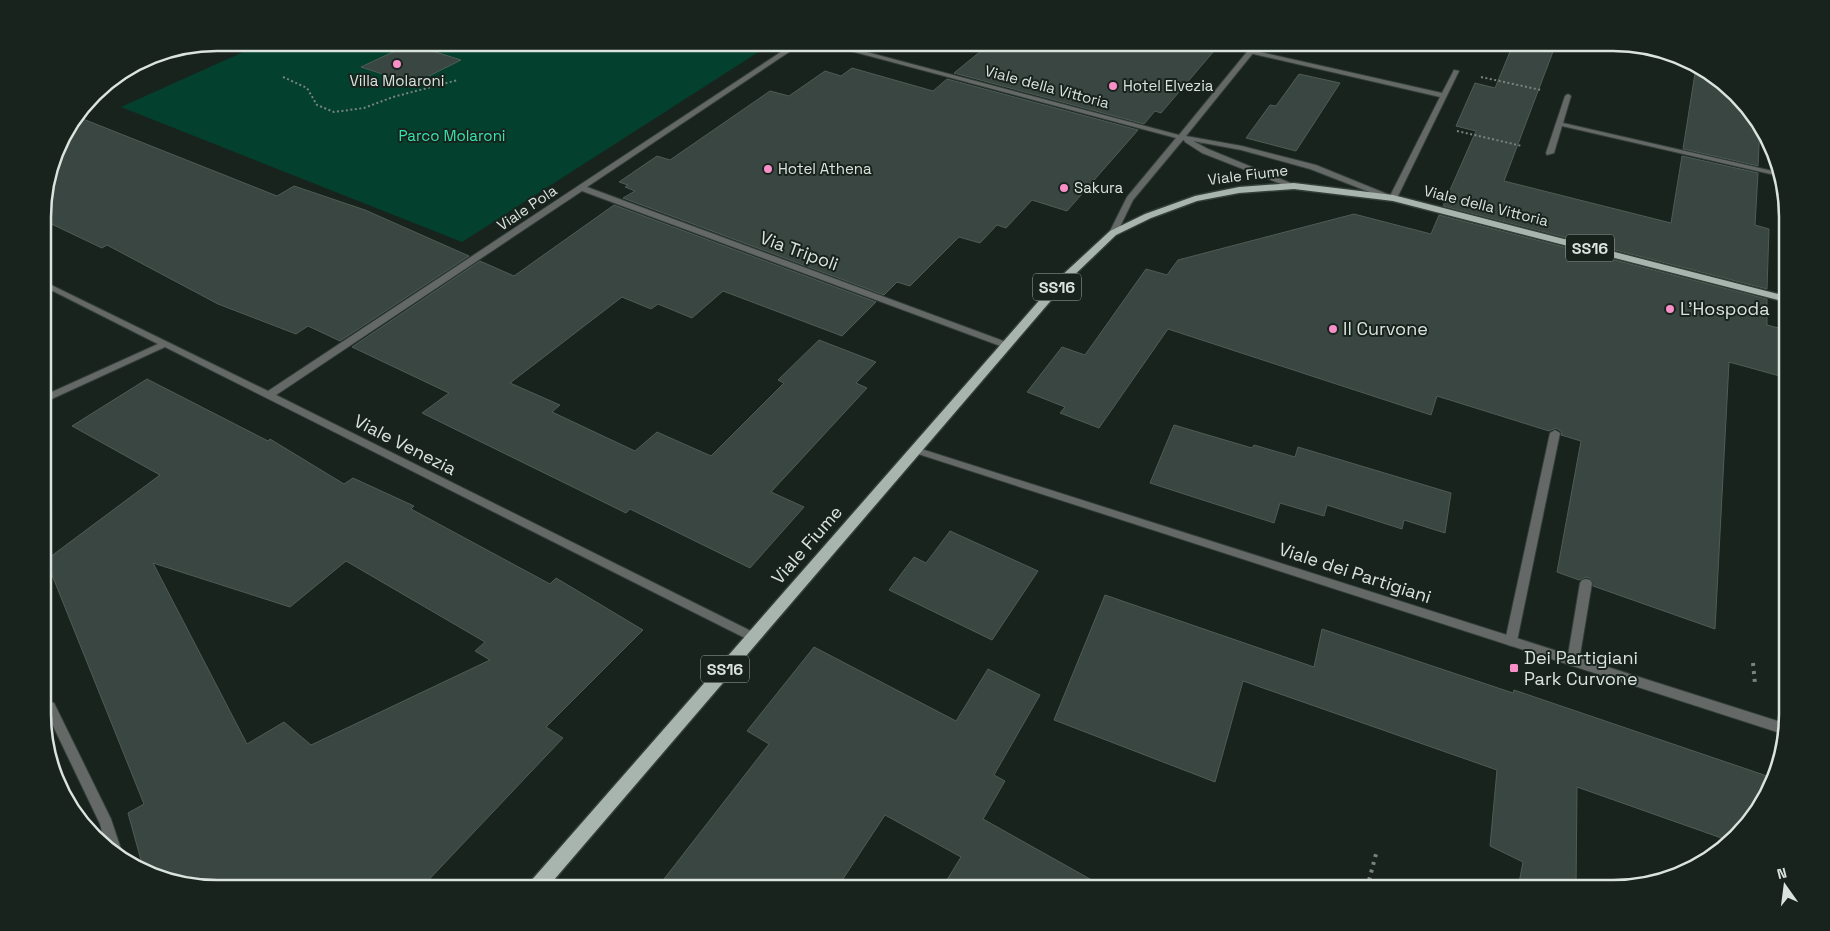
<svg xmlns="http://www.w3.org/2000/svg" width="1830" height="931" font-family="'Space Grotesk',sans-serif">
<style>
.green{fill:#03402e}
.building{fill:#3a4641;stroke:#4f5c56;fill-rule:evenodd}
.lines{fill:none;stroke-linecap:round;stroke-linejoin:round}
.lane-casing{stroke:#333e39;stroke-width:2}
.street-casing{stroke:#333e39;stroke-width:2}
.primary-casing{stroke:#333e39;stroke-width:3}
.path-far1{stroke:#7a837f;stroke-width:2;stroke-dasharray:2 2.5;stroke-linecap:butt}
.path{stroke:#7a837f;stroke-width:4;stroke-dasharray:3 5;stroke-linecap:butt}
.lane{fill:#646967;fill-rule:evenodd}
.street{fill:#646967;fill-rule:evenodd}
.primary{fill:#a8b4ae;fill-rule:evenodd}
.poi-dot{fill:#f98fc9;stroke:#18231e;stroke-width:2}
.labels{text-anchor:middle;stroke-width:4;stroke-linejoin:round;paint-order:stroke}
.far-poi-label{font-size:15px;fill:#dbe3df;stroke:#18231e;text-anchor:start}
.far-street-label{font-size:15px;fill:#dbe3df;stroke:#18231e}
.far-park-label{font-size:15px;fill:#36e4ae;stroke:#18231e}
.shield{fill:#18231e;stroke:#a0a9a5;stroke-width:1}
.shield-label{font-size:16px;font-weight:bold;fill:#dbe3df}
.street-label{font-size:18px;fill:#dbe3df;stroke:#18231e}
.poi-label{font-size:18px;fill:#dbe3df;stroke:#18231e;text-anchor:start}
.rim{fill:none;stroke:#dbe3df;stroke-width:2.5}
</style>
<rect width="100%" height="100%" fill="#18231e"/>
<path class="green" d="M 753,42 L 768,46 L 462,242 L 121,107 L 263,43 Z"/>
<path class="building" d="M 992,42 L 1177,42 L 1214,51 L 1161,113 L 1155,111 L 1144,124 L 954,73 Z
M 1514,42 L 1524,42 L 1554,49 L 1504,181 L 1671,223 L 1682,156 L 1758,173 L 1755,225 L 1769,229 L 1767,289 L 1443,206 L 1476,131 L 1456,126 L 1475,83 L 1495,88 Z
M 410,44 L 461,60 L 413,84 L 361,67 Z
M 1696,67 L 1758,120 L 1760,126 L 1758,166 L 1683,149 Z
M 852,68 L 933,91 L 947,79 L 1138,130 L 1067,211 L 1032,200 L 1006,228 L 997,225 L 980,243 L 959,237 L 910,286 L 897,282 L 884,295 L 623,198 L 635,191 L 625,187 L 628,185 L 619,182 L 657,156 L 670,160 L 770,91 L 789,96 L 825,71 L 841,76 Z
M 1299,74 L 1340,83 L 1296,151 L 1246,138 L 1270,105 L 1276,106 Z
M 78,117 L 277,196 L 294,186 L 365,210 L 469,256 L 340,341 L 308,326 L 296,334 L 218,304 L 107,245 L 102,248 L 43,220 L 43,205 L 61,140 Z
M 614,205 L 876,302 L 842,336 L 723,291 L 692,318 L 658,304 L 651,309 L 622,297 L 510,383 L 560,405 L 552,412 L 635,451 L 657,432 L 711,456 L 784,383 L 778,380 L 819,340 L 876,362 L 856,383 L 867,388 L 771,492 L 804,507 L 750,568 L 630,509 L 626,513 L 422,413 L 449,393 L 352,347 L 480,261 L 514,276 Z
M 1354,214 L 1431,234 L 1439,215 L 1767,299 L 1767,325 L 1786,330 L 1787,378 L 1729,362 L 1715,629 L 1593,586 L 1590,578 L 1586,577 L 1579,580 L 1557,572 L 1581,441 L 1561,435 L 1562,432 L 1556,428 L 1549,431 L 1437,396 L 1431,415 L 1168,329 L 1099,428 L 1060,413 L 1065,407 L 1027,392 L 1062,347 L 1085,355 L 1146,269 L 1167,275 L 1178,260 Z
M 147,379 L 268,441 L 270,439 L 344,484 L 353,478 L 414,506 L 411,509 L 550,584 L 556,578 L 643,630 L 546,727 L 563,738 L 421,888 L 217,888 L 144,871 L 128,813 L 144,804 L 46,560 L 160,475 L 72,426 ZM 346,561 L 485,642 L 475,651 L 490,660 L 311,745 L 284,722 L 247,744 L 153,563 L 290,607 Z
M 1174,425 L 1252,448 L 1254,445 L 1295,457 L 1298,447 L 1451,493 L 1445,533 L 1404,520 L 1402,529 L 1327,505 L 1324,516 L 1280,503 L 1274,523 L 1150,483 Z
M 950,531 L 1038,571 L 992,640 L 889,590 L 914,557 L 926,563 Z
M 1105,595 L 1314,667 L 1322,629 L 1513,693 L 1514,690 L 1773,778 L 1770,791 L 1727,840 L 1577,787 L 1576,888 L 1518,888 L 1523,862 L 1490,846 L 1497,770 L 1243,681 L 1215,782 L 1054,720 Z
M 814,647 L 956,721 L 988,669 L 1040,695 L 994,775 L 1005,781 L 983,819 L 1106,888 L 942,888 L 961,857 L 885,815 L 837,888 L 657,888 L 769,744 L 747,731 Z"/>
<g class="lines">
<g class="lane-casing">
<path id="lane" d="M 256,42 L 266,42 L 281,49 L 276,50 Z
M 1251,50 L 1442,93 L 1454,70 L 1459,71 L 1397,198 L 1393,200 L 1389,198 L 1440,97 L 1249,53 L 1248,52 Z
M 1568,94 L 1571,96 L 1563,123 L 1777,172 L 1779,176 L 1562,126 L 1554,153 L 1547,155 L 1546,153 L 1565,96 Z
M 1555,430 L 1560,433 L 1517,641 L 1515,644 L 1511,646 L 1507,644 L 1505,641 L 1550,433 Z
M 1586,579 L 1590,580 L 1592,583 L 1579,661 L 1577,665 L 1573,666 L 1569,665 L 1567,661 L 1580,583 L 1582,580 Z"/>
</g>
<g class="street-casing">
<path id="street" d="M 796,42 L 804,42 L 587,187 L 1009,343 L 1010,345 L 1009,347 L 1003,347 L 582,191 L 276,395 L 757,634 L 759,637 L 757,640 L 753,642 L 749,640 L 165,347 L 43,403 L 43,396 L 158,344 L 43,286 L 43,281 L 268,391 Z
M 817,42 L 829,42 L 1179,135 L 1255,42 L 1262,42 L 1186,136 L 1242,146 L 1316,165 L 1397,198 L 1396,200 L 1390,200 L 1310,169 L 1241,150 L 1193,141 L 1208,149 L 1298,186 L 1297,188 L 1291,188 L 1202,153 L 1185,142 L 1184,140 L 1183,140 L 1133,200 L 1116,235 L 1110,235 L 1109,233 L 1127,197 L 1176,138 Z
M 1587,42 L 1601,42 L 1691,62 L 1696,65 Z
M 915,447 L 1784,723 L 1785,724 L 1783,734 L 912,452 L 910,450 L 912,448 Z
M 50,702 L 54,703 L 111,819 L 121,849 L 119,853 L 105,842 L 100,824 L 44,707 L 46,703 Z"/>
</g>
<g class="primary-casing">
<path id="primary" d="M 1294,183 L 1393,195 L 1786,296 L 1786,302 L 1393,201 L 1294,189 L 1239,193 L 1197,201 L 1151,218 L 1116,235 L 1066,283 L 547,888 L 527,888 L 530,882 L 1058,279 L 1110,231 L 1145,214 L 1195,196 L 1239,187 Z"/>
</g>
<path class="path-far1" d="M 283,77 L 307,88 L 317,105 L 334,112 L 364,108 L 393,97 L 458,80
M 1481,77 L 1541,90
M 1457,131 L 1522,146"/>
<path class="path" d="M 1753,663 L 1755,684
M 1367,888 L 1376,854"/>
<use href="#lane" class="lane"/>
<use href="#street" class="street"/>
<use href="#primary" class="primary"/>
</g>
<g class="poi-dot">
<circle cx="397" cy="64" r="5"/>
<circle cx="1113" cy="86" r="5"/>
<circle cx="768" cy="169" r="5"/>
<circle cx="1064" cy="188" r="5"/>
<circle cx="1670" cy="309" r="5"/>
<circle cx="1333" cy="329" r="5"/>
<rect x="1509" y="663" width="10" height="10" rx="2.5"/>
</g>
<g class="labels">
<g class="far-poi-label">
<text x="397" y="86" text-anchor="middle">Villa Molaroni</text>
<text x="1123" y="91">Hotel Elvezia</text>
<text x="778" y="174">Hotel Athena</text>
<text x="1074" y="193">Sakura</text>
</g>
<g class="far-street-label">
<text transform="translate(1047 87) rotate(15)" y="5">Viale della Vittoria</text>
<text transform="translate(1248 175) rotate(-7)" y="5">Viale Fiume</text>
<text transform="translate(1486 206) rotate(14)" y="5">Viale della Vittoria</text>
<text transform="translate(527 208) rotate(-34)" y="5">Viale Pola</text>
</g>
<g class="far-park-label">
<text x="452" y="141">Parco Molaroni</text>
</g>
<g class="shield">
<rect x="1566" y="234.5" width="48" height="27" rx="4"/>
<rect x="1033" y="273.5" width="48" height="27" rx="4"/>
<rect x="701" y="655.5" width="48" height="27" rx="4"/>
</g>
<g class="shield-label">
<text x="1590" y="254">SS16</text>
<text x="1057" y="293">SS16</text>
<text x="725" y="675">SS16</text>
</g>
<g class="street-label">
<text transform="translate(799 251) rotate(20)" y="6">Via Tripoli</text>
<text transform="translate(405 445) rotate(27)" y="6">Viale Venezia</text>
<text transform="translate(807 545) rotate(-49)" y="6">Viale Fiume</text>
<text transform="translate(1355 573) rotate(18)" y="6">Viale dei Partigiani</text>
</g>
<g class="poi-label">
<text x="1680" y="315">L'Hospoda</text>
<text x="1343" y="335">Il Curvone</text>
<text x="1524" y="664">Dei Partigiani<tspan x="1524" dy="21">Park Curvone</tspan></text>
</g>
</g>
<path d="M0 0H1830V931H0ZM217 51H1613A166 166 0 0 1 1779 217V714A166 166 0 0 1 1613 880H217A166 166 0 0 1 51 714V217A166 166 0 0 1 217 51Z" fill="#18231e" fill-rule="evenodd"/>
<path class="rim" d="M217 51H1613A166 166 0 0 1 1779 217V714A166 166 0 0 1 1613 880H217A166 166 0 0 1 51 714V217A166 166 0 0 1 217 51Z"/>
<g transform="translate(1785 886) rotate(346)" stroke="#18231e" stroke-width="4" paint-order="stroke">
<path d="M0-4L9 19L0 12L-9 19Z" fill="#dbe3df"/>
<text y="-8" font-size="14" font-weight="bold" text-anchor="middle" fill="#dbe3df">N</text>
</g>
</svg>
